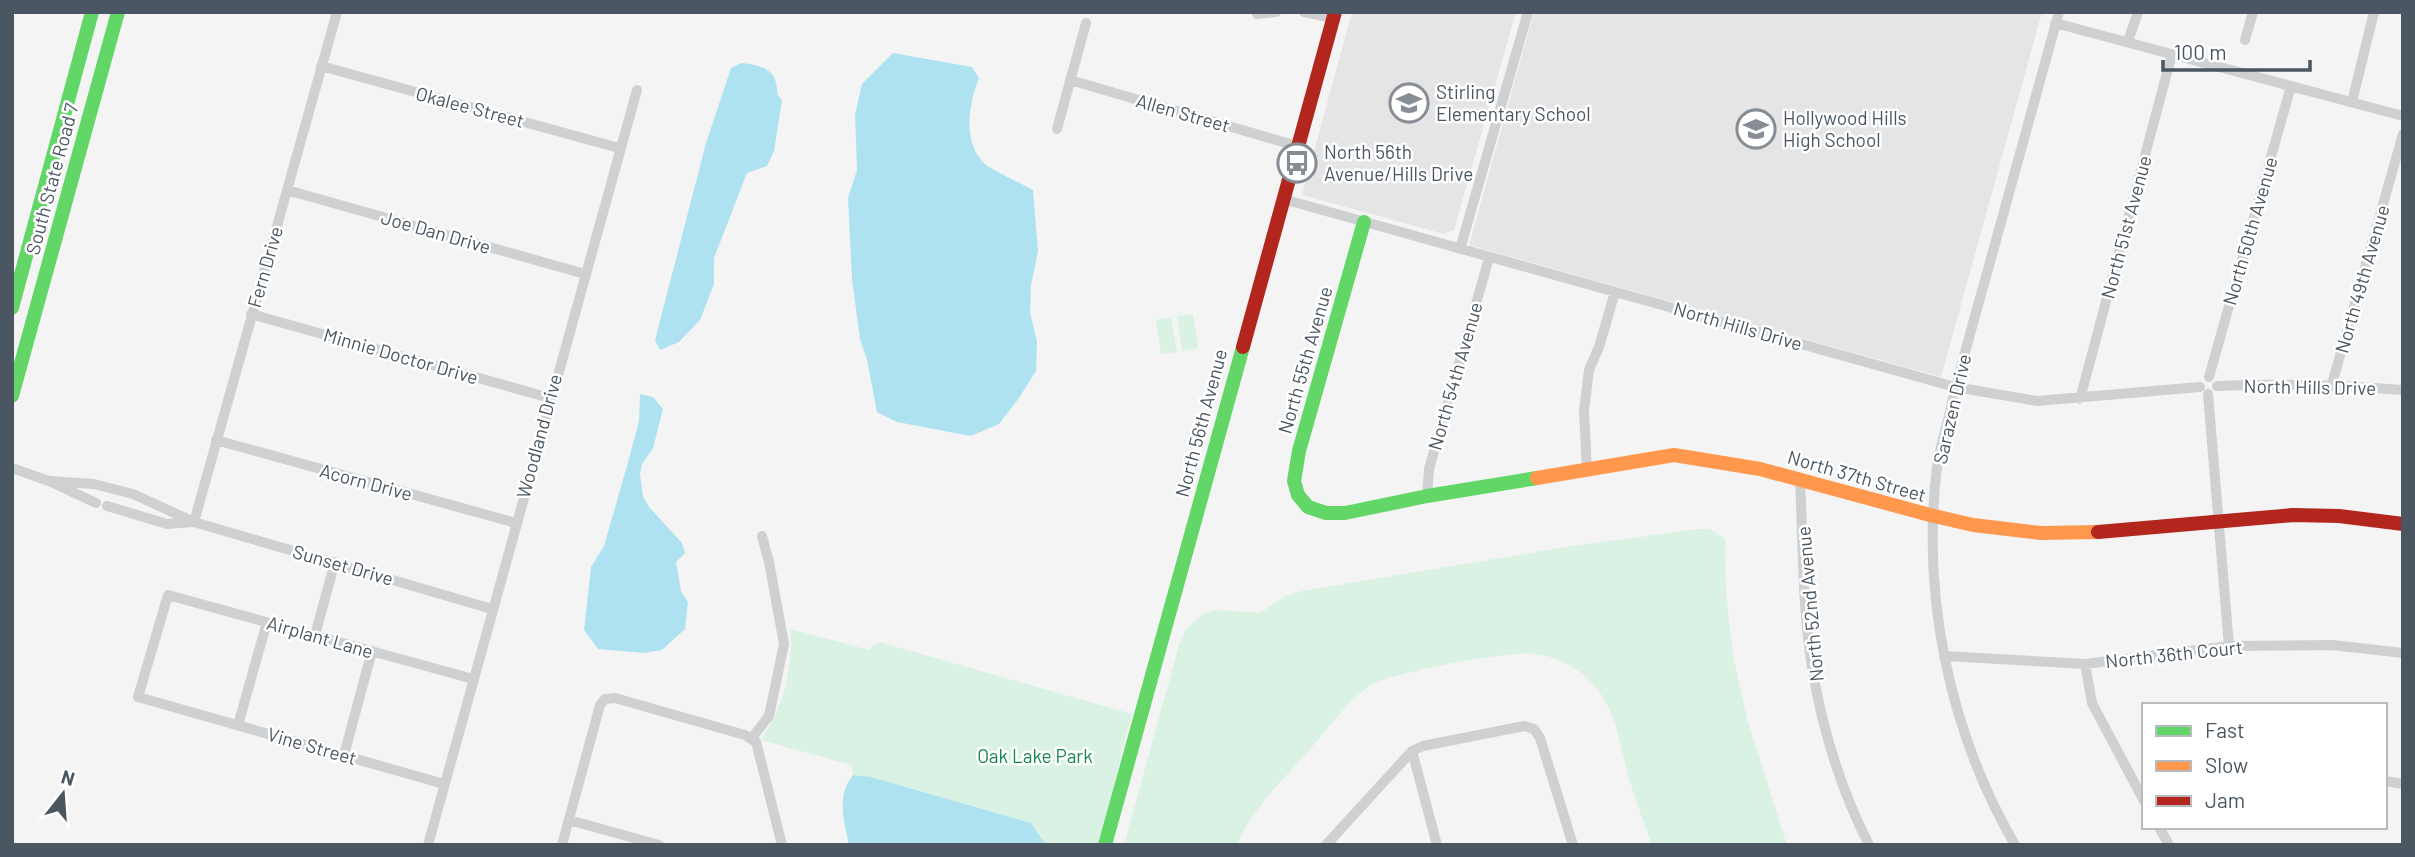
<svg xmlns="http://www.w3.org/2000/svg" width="2415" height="857" font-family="Barlow,sans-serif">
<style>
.education{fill:#e6e5e6}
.green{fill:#d9f2e3}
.water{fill:#aee2f0}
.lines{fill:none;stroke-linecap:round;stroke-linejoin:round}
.street{stroke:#ced0d2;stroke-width:10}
.fast{stroke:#63d668;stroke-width:14}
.slow{stroke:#ff974d;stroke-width:14}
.jam{stroke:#b3261e;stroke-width:14}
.labels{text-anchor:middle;stroke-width:5;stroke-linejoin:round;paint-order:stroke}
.poi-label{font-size:19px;fill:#4a5661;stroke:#fff;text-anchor:start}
.street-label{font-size:19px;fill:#4a5661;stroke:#fff}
.park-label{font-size:19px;fill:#17864f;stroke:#fff}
</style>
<rect width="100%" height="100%" fill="#f4f4f4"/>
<path class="education" d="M 1352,12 L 1516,12 L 1454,230 L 1444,234 L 1302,195 Z
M 1534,12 L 2042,12 L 1941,377 L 1469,245 Z"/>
<path class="green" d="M 1193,314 L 1198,348 L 1182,351 L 1177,316 Z
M 1171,317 L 1177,352 L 1161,354 L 1156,320 Z
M 1700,529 L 1710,529 L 1725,539 L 1726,592 L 1733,655 L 1747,719 L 1787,845 L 1652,845 C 1645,825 1637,805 1631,785 C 1620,749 1618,710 1591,682 C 1577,667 1555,656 1535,654 C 1511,650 1389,673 1369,686 C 1347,701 1329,728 1311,748 C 1287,776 1250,810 1237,845 L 1124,845 L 1179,645 L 1185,631 L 1194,621 L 1204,614 L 1215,610 L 1260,613 L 1285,596 L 1302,591 L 1572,546 Z
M 790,629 L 869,650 L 872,646 L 879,642 L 1132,714 C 1118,757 1113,801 1101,845 L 1046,845 L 1031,823 L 871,777 L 853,775 L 851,765 L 761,740 C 783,708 794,667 790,629 Z"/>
<path class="water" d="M 893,53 L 972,67 L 979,78 C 969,104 962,141 984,163 C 989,169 1023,184 1033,190 L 1038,251 L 1031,285 L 1030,312 L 1037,342 L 1036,371 L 1019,398 L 999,424 L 971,436 L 897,422 L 877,412 L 867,360 L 860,339 L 852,279 L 848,198 L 857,170 L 855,115 L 862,84 Z
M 742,63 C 756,65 773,67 776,83 C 778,91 776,94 782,100 L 774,151 L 767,166 L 747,173 L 714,258 L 714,284 L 700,320 L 679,342 L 660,350 L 655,340 L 706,143 L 731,68 Z
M 640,394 L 653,397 L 663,409 L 653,448 L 642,464 L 640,474 L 643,496 L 649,507 L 682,543 L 685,553 L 676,562 L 681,591 L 688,602 L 685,629 L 662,650 L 644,653 L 598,649 L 584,630 L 591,567 L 604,546 L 627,466 L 639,421 Z
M 853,775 L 871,777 L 1031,823 L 1046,845 L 849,845 C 844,820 836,796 853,775 Z"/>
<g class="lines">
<path class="street" d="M 1304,12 L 1333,18
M 1257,14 L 1276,12
M 2055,23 L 2403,116
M 2245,40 L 2253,12
M 2128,41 L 2138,12
M 321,66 L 619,148
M 1070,80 L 1297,146
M 2352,102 L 2374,12
M 1057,129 L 1086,23
M 287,190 L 585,274
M 1283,199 L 1955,387 L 2037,401 L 2200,387
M 1460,249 L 1528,12
M 251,314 L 550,398
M 2209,377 L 2291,86
M 2332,384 L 2403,134
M 2217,386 C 2280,383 2340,385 2403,390
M 2208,394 L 2229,646
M 2080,399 L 2172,54
M 216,440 L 516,523
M 12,468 L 49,481 L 96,503
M 1587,470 L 1584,411 L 1589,370 L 1599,347 L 1615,292
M 1800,479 C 1803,541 1802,605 1812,667 C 1822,727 1841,790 1869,845
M 49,481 L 94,484 L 133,494 L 194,522 L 492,609
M 1427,496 L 1429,469 L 1489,258
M 107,506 L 167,524 L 193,522
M 194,522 L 337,12
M 315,635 L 335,562
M 1944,656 L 2085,664 L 2229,646 L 2332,645 L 2403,653
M 2085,664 L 2092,703 L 2144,801
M 238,725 L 267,622
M 751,739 L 769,716 L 784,644 L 769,562 L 762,536
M 1412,751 L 1437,845
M 344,755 L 372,651
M 2385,781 L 2403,784
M 444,784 L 138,697 L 168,595 L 473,679
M 569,820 L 659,845
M 2159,827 L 2169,845
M 428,845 L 637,90
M 562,845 L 600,705 L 605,699 L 615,698 L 745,735 L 756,742 L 782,845
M 1326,845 L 1412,751 L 1423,746 L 1524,726 L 1534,729 L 1540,738 L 1573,845
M 2015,845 C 1950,733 1921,596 1937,467 C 1939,450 1945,433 1949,416 C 1960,368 1974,320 1987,273 C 2011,186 2035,99 2059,12"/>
<path class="fast" d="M 1364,222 L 1299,451 L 1294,481 L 1298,495 L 1308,507 L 1326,513 L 1345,513 L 1427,496 L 1537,478
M 12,308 L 92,12
M 12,396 L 118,12
M 1105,845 L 1243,347"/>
<path class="slow" d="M 1537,478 L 1674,455 L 1760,469 L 1930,515 L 1973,525 L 2041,533 L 2098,532"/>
<path class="jam" d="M 1243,347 L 1335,12
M 2098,532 L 2293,515 L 2339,516 L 2403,524"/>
</g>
<defs>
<g id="school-ring" transform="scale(2.0125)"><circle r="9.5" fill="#fff" stroke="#868d94" stroke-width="1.5"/><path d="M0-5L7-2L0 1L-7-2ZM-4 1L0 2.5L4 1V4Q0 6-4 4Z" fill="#868d94"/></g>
<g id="bus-ring" transform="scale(2.0125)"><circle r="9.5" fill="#fff" stroke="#868d94" stroke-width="1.5"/><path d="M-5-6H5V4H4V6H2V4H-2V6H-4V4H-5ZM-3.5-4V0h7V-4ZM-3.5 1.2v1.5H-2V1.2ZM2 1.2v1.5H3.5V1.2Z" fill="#868d94"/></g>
</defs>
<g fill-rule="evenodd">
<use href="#school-ring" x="1409" y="103"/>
<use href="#school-ring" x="1756" y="129"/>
<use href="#bus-ring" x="1297" y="163"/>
</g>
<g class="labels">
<g class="poi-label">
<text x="1436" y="99">Stirling<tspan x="1436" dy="22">Elementary School</tspan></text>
<text x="1783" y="125">Hollywood Hills<tspan x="1783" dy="22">High School</tspan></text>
<text x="1324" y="159">North 56th<tspan x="1324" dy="22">Avenue/Hills Drive</tspan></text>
</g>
<g class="street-label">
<text transform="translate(470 107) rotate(15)" y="7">Okalee Street</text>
<text transform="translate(1183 113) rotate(16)" y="7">Allen Street</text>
<text transform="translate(52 179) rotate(-75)" y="7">South State Road 7</text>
<text transform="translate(2126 227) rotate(-75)" y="7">North 51st Avenue</text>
<text transform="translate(2250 231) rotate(-74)" y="7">North 50th Avenue</text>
<text transform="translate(436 232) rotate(16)" y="7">Joe Dan Drive</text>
<text transform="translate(265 267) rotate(-74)" y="7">Fern Drive</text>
<text transform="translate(2362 279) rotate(-74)" y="7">North 49th Avenue</text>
<text transform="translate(1738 326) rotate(16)" y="7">North Hills Drive</text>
<text transform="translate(401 356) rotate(16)" y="7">Minnie Doctor Drive</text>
<text transform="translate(1305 360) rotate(-74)" y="7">North 55th Avenue</text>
<text transform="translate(1455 376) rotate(-74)" y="7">North 54th Avenue</text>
<text transform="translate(2310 387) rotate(1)" y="7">North Hills Drive</text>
<text transform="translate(1952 409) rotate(-77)" y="7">Sarazen Drive</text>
<text transform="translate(1201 423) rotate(-75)" y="7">North 56th Avenue</text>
<text transform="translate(539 436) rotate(-75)" y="7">Woodland Drive</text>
<text transform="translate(1857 476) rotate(16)" y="7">North 37th Street</text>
<text transform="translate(366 482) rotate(15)" y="7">Acorn Drive</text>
<text transform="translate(343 565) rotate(16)" y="7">Sunset Drive</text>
<text transform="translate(1810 604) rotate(-95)" y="7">North 52nd Avenue</text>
<text transform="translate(320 637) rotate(16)" y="7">Airplant Lane</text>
<text transform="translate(2174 654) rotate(-6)" y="7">North 36th Court</text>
<text transform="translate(312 746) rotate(16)" y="7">Vine Street</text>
</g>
<g class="park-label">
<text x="1035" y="763">Oak Lake Park</text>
</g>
</g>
<rect width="2415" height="857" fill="none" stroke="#4a5661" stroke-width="28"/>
<rect x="2142" y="703" width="245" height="126" fill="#ffffff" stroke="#b7bbc0" stroke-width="2"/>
<rect x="2156" y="726" width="35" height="10" fill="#63d668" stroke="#b7bbc0" stroke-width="2"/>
<text x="2205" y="738" font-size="21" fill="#4a5661">Fast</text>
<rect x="2156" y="761" width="35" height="10" fill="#ff974d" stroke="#b7bbc0" stroke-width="2"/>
<text x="2205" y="773" font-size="21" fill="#4a5661">Slow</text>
<rect x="2156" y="796" width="35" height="10" fill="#b3261e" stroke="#b7bbc0" stroke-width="2"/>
<text x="2205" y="808" font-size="21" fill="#4a5661">Jam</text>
<g transform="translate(63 794) rotate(17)" stroke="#ffffff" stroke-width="5" paint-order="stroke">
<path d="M0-5L12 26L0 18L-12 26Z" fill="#4a5661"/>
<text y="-10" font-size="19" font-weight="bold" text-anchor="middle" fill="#4a5661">N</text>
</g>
<path d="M2163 60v10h147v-10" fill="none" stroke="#4a5661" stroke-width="3.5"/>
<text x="2174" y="60" font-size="21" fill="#4a5661" stroke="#ffffff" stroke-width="5" paint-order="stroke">100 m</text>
</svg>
